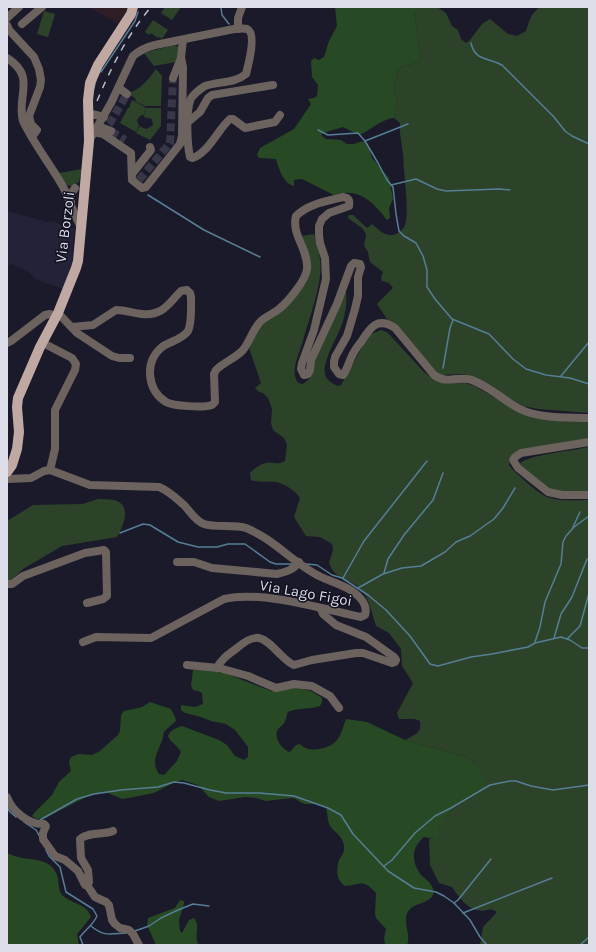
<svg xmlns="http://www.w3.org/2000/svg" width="596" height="952" font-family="Karla,sans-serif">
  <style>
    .commercial { fill: #2f1d25 }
    .built { fill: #242239 }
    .green { fill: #2c432a }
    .forest { fill: #274a24 }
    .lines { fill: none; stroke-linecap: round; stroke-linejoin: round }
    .stream { stroke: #567e95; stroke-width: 1.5 }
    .minor-tunnel { stroke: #383748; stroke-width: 8; stroke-dasharray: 8 4; stroke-linecap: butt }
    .minor { stroke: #6c625e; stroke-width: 8 }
    .major { stroke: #bfa9a2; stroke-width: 10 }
    .rail { stroke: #bbbac7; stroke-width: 1.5; stroke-dasharray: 7 7; stroke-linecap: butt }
    .labels { text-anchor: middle; stroke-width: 3; stroke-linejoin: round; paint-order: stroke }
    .street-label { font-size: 15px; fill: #dedeea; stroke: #121121 }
  </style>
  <rect width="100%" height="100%" fill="#1b1a2b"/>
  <path class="commercial" d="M89 7H128L118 24Z"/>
  <path class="built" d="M7 211 47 222 51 221 75 229 73 242 72 265 63 289 35 279 30 273 10 263 7 268Z"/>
  <g class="green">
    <path d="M165 7H181L172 20 161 13Z"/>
    <path d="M420 7H437L446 13 452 26 458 30 461 39 466 43 470 40 482 24 490 19 508 34 517 36 526 31C529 21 531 13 540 7H589V413L538 409 523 406 477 379 463 374 439 375 387 319 377 304 393 288 389 283 382 281 381 278 383 272 370 262 368 252 364 246 366 234 362 228 348 218 349 215H353L367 228 372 224C380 231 388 240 399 232 401 230 404 229 405 225 409 213 405 183 404 169 403 164 404 159 403 154 402 143 399 134 400 123L394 118 397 101 394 88 398 69C405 63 414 66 421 60L414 13Z"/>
    <path d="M44 11 55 14 48 37 37 34Z"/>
    <path d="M153 20 168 30 162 39 159 37 158 38 151 33 149 35 145 32Z"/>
    <path d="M174 45 179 47V52L176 62 154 66 144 53Z"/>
    <path d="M156 69 162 76 161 106H145L135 101 136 99 128 93C139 91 149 79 156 69Z"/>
    <path d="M132 100 145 107 144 115 140 116 137 120 139 126 136 132 120 123 128 108 130 107V105Z"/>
    <path d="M145 108H161V126L150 140 136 133 140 126 143 128 147 129 153 125 152 119 144 117Z"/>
    <path d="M82 169 79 182 72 186 66 185 59 173Z"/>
    <path d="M314 234C318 247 322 261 320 276 317 299 308 322 302 344 299 353 293 367 295 376 296 381 298 384 303 384L310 378 313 363 346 290C347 301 346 311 343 321 339 335 322 361 325 374 326 380 333 384 338 386L341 385 369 335 381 330 387 332 423 371 433 379 462 382 475 386 507 405 589 421V438L510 459 509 465 513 470C521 477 536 492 545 496 558 502 575 500 589 500V945H480L483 927 497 912 491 909C472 916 461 900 452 887L439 883 430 865 429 839H434L441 822 459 804 481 792 478 766 466 757 405 740C415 734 422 734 420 721L414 719H399L397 713 413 683 402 666 401 649 389 633 376 626C372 614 369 597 360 588 348 578 335 580 329 563L333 550 332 544 320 537 306 536 294 517 300 498C296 491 285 484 276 482 267 481 260 483 251 480L250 473C254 469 260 464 266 463 274 461 276 466 285 461L287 444 284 438 273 430 271 423 272 409 268 398 263 393 259 392 255 388 261 383 249 348 258 330 310 272 302 236Z"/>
    <path d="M589 447V493L549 491 522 469 520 463C529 455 575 450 589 447Z"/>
    <path d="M98 499C103 499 109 499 114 500 133 505 123 526 117 537L62 546 23 569 12 579 7 581V521L33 505 83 504Z"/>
  </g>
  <g class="forest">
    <path d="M335 7H420L414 13 421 60C414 66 405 63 398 69L394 88 397 101 394 118C381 119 371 130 359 135L343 127 323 133 321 135 326 139 341 140 347 144H353L364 141 367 143 372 158 389 178 393 199 389 208 390 218 387 220C373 202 359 187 334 195L302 179 294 180V186C283 183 279 169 276 159L259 158 257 155 260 148 294 129 311 104 308 99 314 98 317 96 318 85 312 77 311 61 314 58 319 60 324 57 329 41 337 26Z"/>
    <path d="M193 670H208L227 674 271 691 288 688H298L311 691 322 698V702L320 706C309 710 299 707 288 712 286 715 287 718 285 721 284 726 278 727 277 731 274 739 283 750 290 752L296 745 300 744C308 754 330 749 337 740 342 734 343 726 346 719L367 722 405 740 466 757 478 766 485 779 484 788 481 792 459 804 445 818 439 827 438 836 434 839 424 837C411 848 411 861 421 875 425 879 431 882 433 889 437 902 416 903 410 909 400 919 412 934 407 945H387L385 944 384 938 386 929 376 918 375 913 376 893C362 878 362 885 345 886 336 880 336 870 339 860 341 856 344 854 344 849 345 837 335 833 330 826 327 820 328 813 326 808L316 804H305L300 802 296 799 292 798 266 801 256 798 245 797 219 801 209 797 198 785 182 780 173 783 154 793 128 798 122 799 108 793 92 794 47 817 37 819 32 816 35 812 52 795 59 782 71 771 69 762 71 757 79 754 92 755 100 751 118 735 120 731 121 715 124 711 142 707 150 702 171 709 175 717 176 721C172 725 167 728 164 732 163 735 163 738 162 741 157 753 151 762 159 774L164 775 177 761 181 752C177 745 171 743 168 736 170 730 176 728 182 726L219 740 227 745 235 756 244 760 248 757V747L245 743 235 730 226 724 211 721 201 717 185 713 181 710V705L195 707 203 704 202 693 198 691 193 690 191 685Z"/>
    <path d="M7 853C12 855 17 857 22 858 34 860 48 859 55 871 60 878 57 889 62 895 71 904 87 903 91 917L77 934 79 945H7Z"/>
    <path d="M180 900 184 901V904L179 920 180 931 182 933 189 920 194 918C201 926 193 937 199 945H156L147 925 148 918 175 908Z"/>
  </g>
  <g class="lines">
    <g class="stream">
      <path d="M221 7 222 15 229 24"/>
      <path d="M471 43C475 61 487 57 502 65L554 117 565 131 572 136 589 144"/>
      <path d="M101 72 135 21 138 12"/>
      <path d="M94 88 96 80"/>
      <path d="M318 130 328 135 358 133 365 141 378 163 387 180 393 187 396 214 399 231 404 236 416 243 423 256 427 270V287L435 299 452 319 489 334 513 359 526 369 546 375 570 378 589 384"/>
      <path d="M365 141 408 124"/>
      <path d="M391 185 416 179 437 189 446 191 499 189 510 190"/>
      <path d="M148 195 204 230 260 257"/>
      <path d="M443 368 450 328 453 320"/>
      <path d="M561 376 589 342"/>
      <path d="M573 527 580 512"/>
      <path d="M120 533 143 524 150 525 178 542 198 547H217L228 544H245L270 562 276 564H292"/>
      <path d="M306 564 317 565 332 575 342 578 368 595 386 610 410 636 430 664 438 666 471 657 492 654 528 647 535 643 561 637 570 640 582 648H589"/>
      <path d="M384 573 388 559 404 535 433 500 443 473"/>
      <path d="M343 578 364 541 427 461"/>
      <path d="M358 588 383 574 402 568 421 566 445 552 456 542 470 536 494 519 503 508 515 488"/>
      <path d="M554 638 561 614 572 597 587 559"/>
      <path d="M567 639 580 626 589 593"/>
      <path d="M535 642 540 627 545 602 561 564 563 542 566 536 574 527 589 516"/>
      <path d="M7 807 10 812 16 817"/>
      <path d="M40 820 77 799 94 794 121 790 158 787 174 782 184 783 210 790 226 793H259L294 796 328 808 341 815 353 834 388 871 414 888 436 892 444 896 454 903 470 920 480 937 487 945"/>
      <path d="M24 822 36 830 40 837"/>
      <path d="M46 850 49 856 60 867 66 892 93 909 97 916C93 925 86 929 80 937L83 945"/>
      <path d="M384 866 392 860 415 833 435 816 451 808 490 785 510 781H516L531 786 553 790 589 785"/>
      <path d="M454 903 458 900 491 859"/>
      <path d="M463 913 552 878"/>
      <path d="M91 926C104 937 110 934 126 933"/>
      <path d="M135 931 149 926 161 918 178 910 193 904 209 906"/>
      <path d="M580 945 589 937"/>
    </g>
    <g class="minor-tunnel">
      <path d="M109 124 110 123 127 94"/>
      <path d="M111 131 125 140"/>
      <path d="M139 180 170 143 173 78"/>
    </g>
    <g class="minor">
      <path d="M7 18 19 7"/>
      <path d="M22 24 42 7"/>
      <path d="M7 25 9 30 34 57 39 69 41 80 40 87 29 116 31 124 37 130 32 137"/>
      <path d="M238 29V18L242 7"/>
      <path d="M7 58C37 77 16 96 23 121 34 144 50 164 62 185 70 199 73 214 81 227"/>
      <path d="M173 78 181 58"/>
      <path d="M119 88 127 94"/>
      <path d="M88 113 104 117"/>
      <path d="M188 122 200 112 208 98 212 95 273 85"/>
      <path d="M98 126 111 131"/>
      <path d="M94 132 103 134 131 153 132 180 142 188 146 187 180 144 182 136 183 67 181 57 183 40"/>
      <path d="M89 141 111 103 133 56C140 50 147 47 155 45L234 29C238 29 243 28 247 29 257 33 248 66 246 74 234 84 219 81 205 86 200 89 191 96 190 101 186 113 187 144 190 157L192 158C207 155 219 128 230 119H233L245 128 275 122 280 115"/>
      <path d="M132 174 151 150 150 147"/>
      <path d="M71 202V194L75 188"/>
      <path d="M58 313 77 333 112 356 119 358H130"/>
      <path d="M72 327 93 325 116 310C125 310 133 313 142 314 163 316 168 304 181 291L187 290 190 293 191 297C191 306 192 323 188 331 182 340 170 341 162 347 144 362 147 390 166 402 173 406 204 408 212 405L215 402 214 374 216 370C224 362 236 358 243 350 250 341 253 329 261 321 266 316 273 314 279 309 288 302 306 280 307 269 309 250 291 235 296 216 308 204 327 201 343 197 349 198 350 200 349 206L329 213 322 219 319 226V235L320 243 325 258 326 279 314 330 302 363 301 369 304 375 308 374 310 370 311 360 337 304 351 266 354 263 360 264 361 267 358 277V296L355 309 347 336 335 357 334 362V367L339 374 343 375C347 370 348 364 351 358 353 353 357 347 361 342 370 328 377 316 395 328L434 375C447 385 460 375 472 380 490 387 503 400 520 409 540 419 567 417 589 418"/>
      <path d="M7 343 11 341 45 315 50 314 56 316"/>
      <path d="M43 343 72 358 76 364 75 370 55 410V449L50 470"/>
      <path d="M589 442 521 453 515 457 513 460 518 468 548 492 562 495H589"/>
      <path d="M7 479 31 478 44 471 50 470 90 485 159 487C169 491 176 498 184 505 190 511 195 521 204 524 215 528 235 524 246 528 274 539 294 564 321 577 334 583 351 587 361 599 365 604 367 609 365 615L361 617C323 609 261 590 224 599L151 638 96 637 83 642"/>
      <path d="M177 562H194L212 568 277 574C286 572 293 570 299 562"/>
      <path d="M7 584H12L23 576 85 553 104 550 106 552 107 596 103 599 87 603"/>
      <path d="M187 665 219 668 248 676 276 688 294 684 312 686 330 696 339 708"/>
      <path d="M217 668C221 659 229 654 237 648 258 630 264 638 281 655 285 659 289 663 294 665L312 660 356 653H363L392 663 395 662 396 660 394 657 366 637 336 625 323 614 321 609"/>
      <path d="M7 797C12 811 29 825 44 824L46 826 43 833V839L45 842 55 856 65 860 78 871 85 885H87L89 882 88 870 81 858 80 839C88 832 103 835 113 831"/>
      <path d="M87 885 95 897 106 902 109 905 112 920 115 924 120 928 129 930 133 934 139 945"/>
    </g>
    <path class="major" d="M7 472 12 465 17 449 19 432 17 407 18 398 40 347 58 313 76 268 78 261 89 141 88 100 90 83 98 65 131 14 133 7"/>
    <path class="rail" d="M97 101C111 68 127 35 151 7"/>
  </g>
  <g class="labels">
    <g class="street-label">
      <text transform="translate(65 227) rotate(-83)" y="5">Via Borzoli</text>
      <text transform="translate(306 593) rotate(10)" y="5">Via Lago Figoi</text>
    </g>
  </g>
  <rect width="596" height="952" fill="none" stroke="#dedeea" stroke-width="16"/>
</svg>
